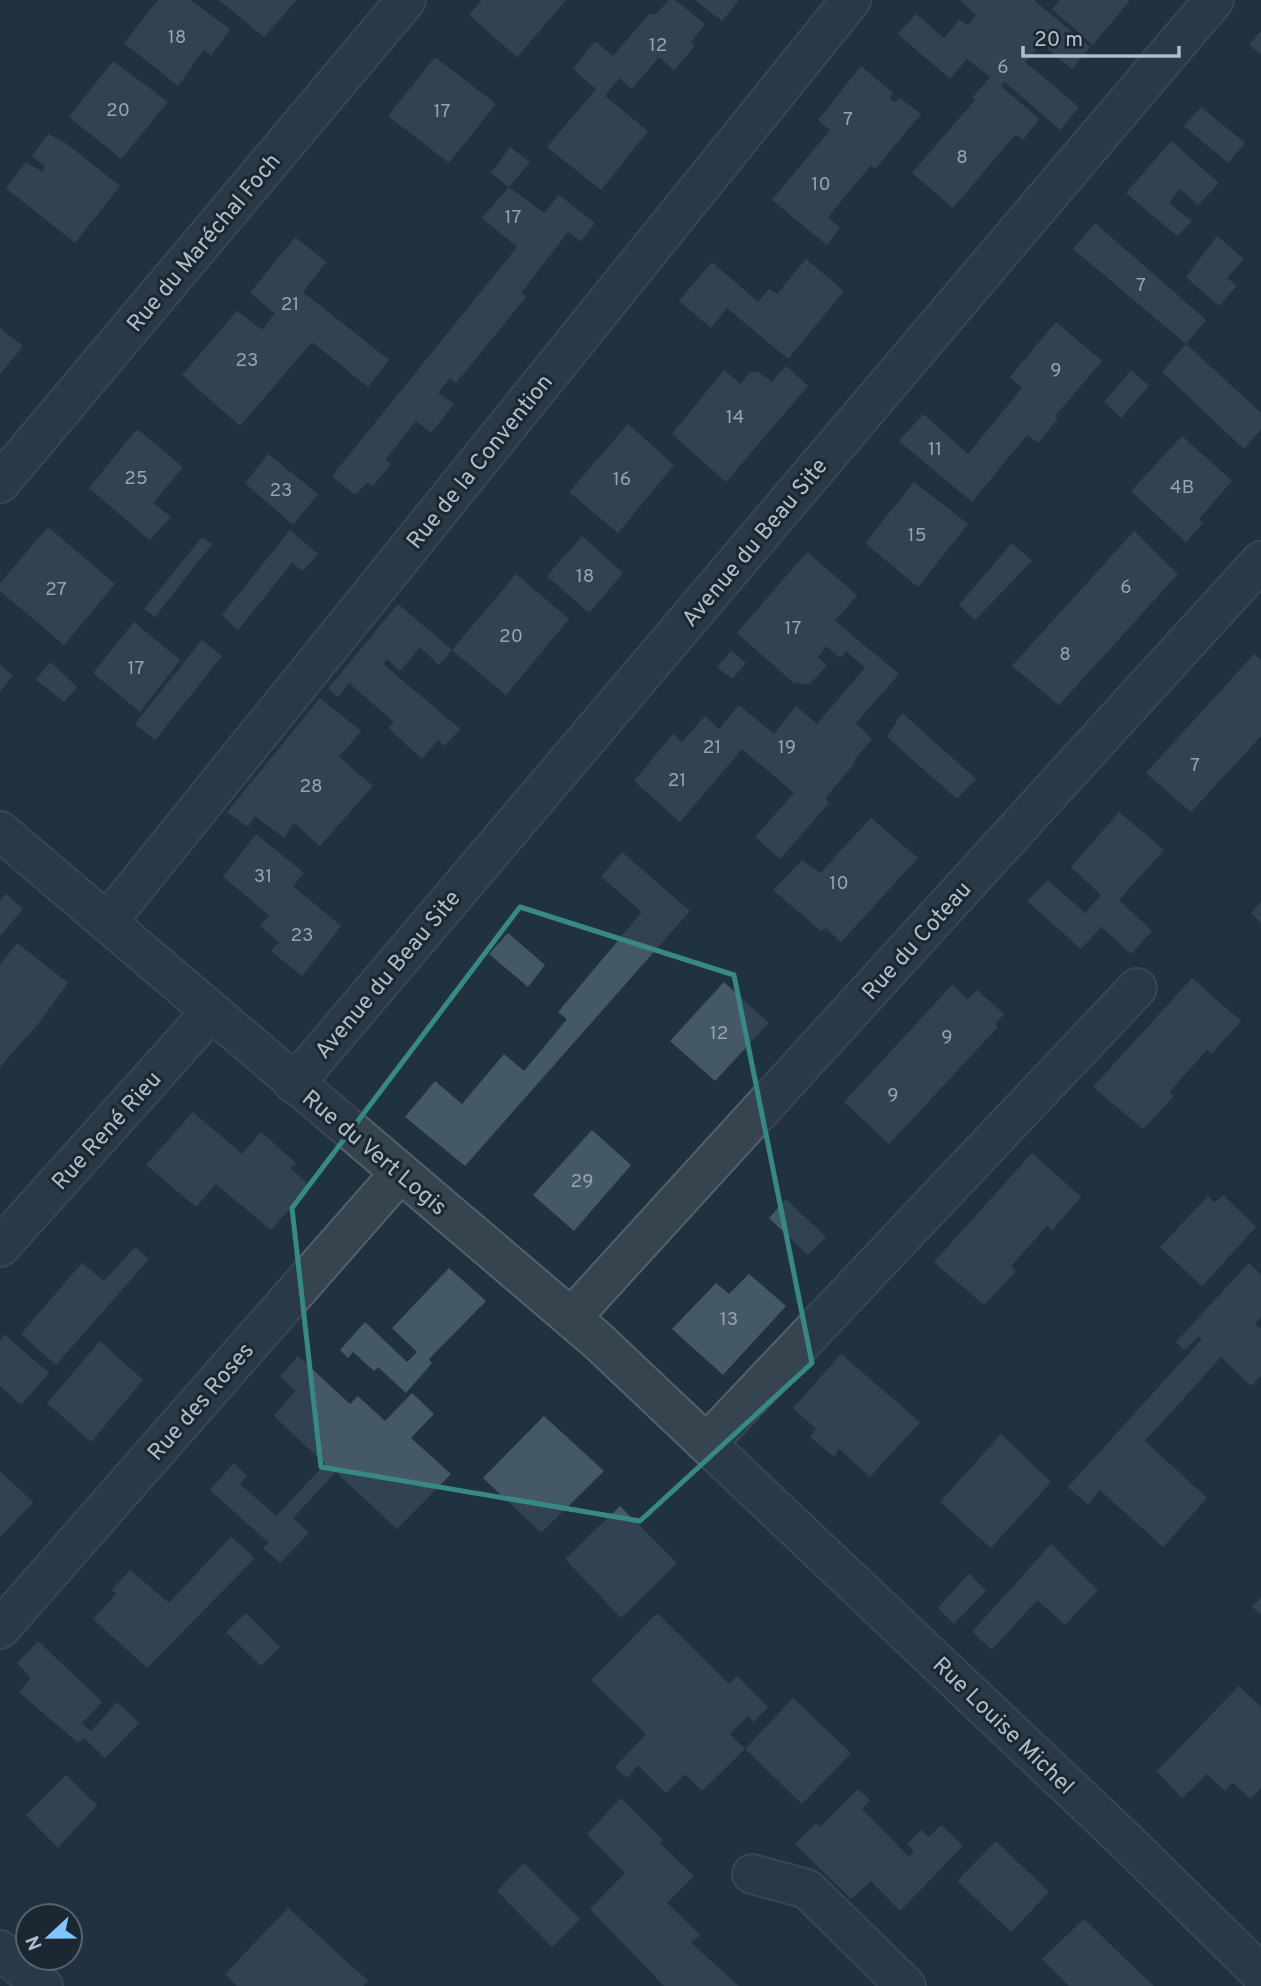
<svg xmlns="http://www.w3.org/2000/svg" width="1261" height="1986" font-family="Overpass,sans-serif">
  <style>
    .building { fill: #455865 }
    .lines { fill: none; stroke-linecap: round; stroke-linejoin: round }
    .minor-casing { stroke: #53616c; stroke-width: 42 }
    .minor { stroke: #35444f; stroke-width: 38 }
    .marked { fill: none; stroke: #388885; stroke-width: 5; stroke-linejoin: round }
    .labels { text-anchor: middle; stroke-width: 6; stroke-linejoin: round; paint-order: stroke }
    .number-label { font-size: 19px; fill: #96a4b1 }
    .street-label { font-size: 23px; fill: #b1beca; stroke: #1b2833 }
  </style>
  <rect width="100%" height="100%" fill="#21323f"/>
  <g class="building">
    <path d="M158 0H190L230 29 211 56 204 49 178 86 124 43Z"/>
    <path d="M219 0H297L264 37Z"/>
    <path d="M482 0H566L517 57 469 15Z"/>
    <path d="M669 0H675L705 24 691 42 695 46 674 70 659 57 632 89 619 78 605 96 648 131 601 190 547 147 596 89 573 69 595 41 613 56 650 13 655 15Z"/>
    <path d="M695 0H739L722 21Z"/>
    <path d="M960 0H1034L1090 47 1072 69 1041 44 1025 62 1079 107 1060 130 1005 82 1001 86 1039 119 1023 140 1016 134 953 208 912 173 975 100 973 97 990 77 967 59 950 79 898 34 916 14 944 38 959 20 968 25 976 15Z"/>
    <path d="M1060 0H1130L1093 45 1052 9Z"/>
    <path d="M1261 31V54L1249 45Z"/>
    <path d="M435 57 496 104 449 163 388 116Z"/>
    <path d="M113 61 168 102 121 159 69 117Z"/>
    <path d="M861 66 893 93 889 99 895 102 900 98 921 114 875 169 871 165 828 217 840 228 827 245 772 200 830 130 818 120Z"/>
    <path d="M1201 107 1245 143 1228 163 1184 126Z"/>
    <path d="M48 134 63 141 120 186 75 243 6 188 26 162 43 172 45 166 32 156Z"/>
    <path d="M1171 141 1219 183 1198 205 1180 189 1169 203 1192 221 1177 236 1126 193Z"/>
    <path d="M510 147 530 162 509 187 491 173Z"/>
    <path d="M509 187 544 213 559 195 595 223 581 241 568 232 521 293 526 297 456 383 450 378 438 393 454 404 431 433 416 421 385 460 391 464 373 486 367 483 355 495 332 476 517 247 482 218Z"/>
    <path d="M1095 223 1206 320 1186 344 1073 249Z"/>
    <path d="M1217 236 1244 259 1227 278 1237 286 1219 306 1186 277Z"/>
    <path d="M295 237 326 262 303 292 389 360 368 387 312 342 240 426 182 375 237 311 262 330 275 313 250 293Z"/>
    <path d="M806 259 844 291 788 359 727 308 711 328 679 301 712 262 758 302 769 289 777 294Z"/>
    <path d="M1056 322 1102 361 1055 416 1058 418 1039 443 1027 435 972 502 899 441 923 414 968 454 1022 388 1010 377Z"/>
    <path d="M0 328 23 346 0 374Z"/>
    <path d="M1186 344 1261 413V429L1244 449 1162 372Z"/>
    <path d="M786 366 808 386 726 482 672 434 724 370 741 384 750 372H758L772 382Z"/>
    <path d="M1131 370 1149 386 1121 418 1104 402Z"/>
    <path d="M628 424 674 465 618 533 569 492Z"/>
    <path d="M137 429 183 467 153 503 171 517 150 540 89 488Z"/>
    <path d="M1182 436 1232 481 1199 519 1203 523 1186 542 1131 491Z"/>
    <path d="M268 454 318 494 293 525 245 483Z"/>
    <path d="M914 482 968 524 918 587 865 543Z"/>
    <path d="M48 527 115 584 64 645 0 591V583Z"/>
    <path d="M290 530 318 554 303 571 292 563 238 630 222 615Z"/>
    <path d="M1134 531 1178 574 1059 705 1012 666Z"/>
    <path d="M582 536 623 573 589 613 547 576Z"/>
    <path d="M202 537 212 544 155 617 144 609Z"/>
    <path d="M1012 543 1032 561 975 620 959 605Z"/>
    <path d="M807 552 857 595 835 621 899 674 856 723 872 739 854 760 855 763 825 798 829 803 780 859 755 837 794 793 742 749 680 822 634 781 673 734 682 742 705 716 719 729 739 705 774 734 796 706 817 724 865 668 846 651 840 658 826 646 818 657 827 665 810 684 794 683 737 633Z"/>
    <path d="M516 574 569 619 506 695 452 650Z"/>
    <path d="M398 604 452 650 439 665 420 647 400 671 387 659 383 664 460 729 445 746 438 740 422 759 388 728 394 722 349 683 338 697 328 689Z"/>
    <path d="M134 622 180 660 140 712 93 673Z"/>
    <path d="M202 640 222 656 155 740 135 724Z"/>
    <path d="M731 651 746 663 732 679 717 667Z"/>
    <path d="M1254 654 1261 660V736L1191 812 1146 773Z"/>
    <path d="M50 662 77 687 64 702 36 680Z"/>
    <path d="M0 665 13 676 0 692Z"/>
    <path d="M320 698 361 731 339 757 373 786 320 846 294 823 284 838 255 816 248 827 227 812Z"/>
    <path d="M902 713 976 779 957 799 887 737Z"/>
    <path d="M1119 812 1164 850 1119 900 1152 931 1131 954 1101 927 1081 949 1027 901 1048 880 1085 913 1101 895 1071 867Z"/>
    <path d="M871 818 918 858 841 942 826 928 821 931 773 890 802 860 820 873Z"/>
    <path d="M256 834 304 873 293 886 341 926 302 976 271 951 279 942 260 926 269 915 223 877Z"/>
    <path d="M622 852 690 911 465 1166 405 1117 435 1081 462 1104 504 1054 524 1071 567 1019 558 1012 642 912 601 877Z"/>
    <path d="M6 894 23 909 0 936V900Z"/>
    <path d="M1261 902V923L1251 913Z"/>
    <path d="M508 933 545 965 528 987 489 954Z"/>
    <path d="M17 943 68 983 38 1024 0 1067V965Z"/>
    <path d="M1192 978 1241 1021 1212 1053 1207 1050 1169 1092 1174 1096 1143 1129 1093 1087Z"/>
    <path d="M724 982 769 1023 715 1081 670 1041Z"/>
    <path d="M952 985 968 999 977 990 1004 1014 995 1024 998 1027 889 1144 844 1102Z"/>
    <path d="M193 1112 242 1154 261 1132 296 1163 290 1168 310 1186 271 1230 216 1184 196 1207 146 1165Z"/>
    <path d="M592 1130 631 1165 574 1231 533 1195Z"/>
    <path d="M1032 1153 1081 1197 1052 1230 1047 1226 1011 1266 1016 1271 984 1305 934 1262Z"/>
    <path d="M1223 1195 1256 1227 1202 1286 1160 1247 1208 1196 1215 1203Z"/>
    <path d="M786 1199 826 1237 808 1255 769 1218Z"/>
    <path d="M135 1247 149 1259 56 1365 21 1334 82 1263 104 1281Z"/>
    <path d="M1249 1263 1261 1275V1317L1255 1324 1261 1329V1376L1251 1386 1221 1357 1145 1441 1207 1498 1163 1547 1100 1490 1088 1505 1068 1487 1202 1339 1199 1336 1184 1350 1176 1342Z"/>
    <path d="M449 1268 486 1301 429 1359 432 1363 406 1393 378 1367 374 1371 353 1352 348 1358 340 1350 365 1322 407 1362 417 1352 392 1328Z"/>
    <path d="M749 1274 786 1306 723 1375 672 1329 716 1283 729 1294Z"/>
    <path d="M5 1335 49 1373 21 1405 0 1386V1341Z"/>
    <path d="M100 1341 143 1380 91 1442 47 1403Z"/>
    <path d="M841 1354 920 1422 870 1477 839 1449 834 1457 810 1437 816 1429 793 1408Z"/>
    <path d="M298 1356 350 1404 358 1396 385 1421 412 1393 434 1414 411 1438 451 1474 397 1529 336 1472 293 1518 309 1533 280 1563 263 1548 269 1543 210 1490 234 1463 247 1476 240 1484 276 1516 325 1464 274 1416 295 1391 280 1376Z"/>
    <path d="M544 1416 604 1471 541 1533 483 1478Z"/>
    <path d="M1001 1434 1051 1482 991 1548 940 1502Z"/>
    <path d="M0 1471 33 1502 0 1538Z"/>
    <path d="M620 1506 677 1563 621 1618 565 1559Z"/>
    <path d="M231 1537 255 1558 147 1668 93 1619 116 1594 112 1590 130 1570 169 1603Z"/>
    <path d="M1051 1544 1098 1590 1065 1625 1037 1600 992 1650 972 1632Z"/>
    <path d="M969 1573 986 1591 954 1624 938 1608Z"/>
    <path d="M1261 1597V1614L1252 1607Z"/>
    <path d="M246 1613 280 1647 261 1666 226 1632Z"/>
    <path d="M657 1613 729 1684 737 1676 768 1707 754 1722 748 1716 730 1734 745 1749 702 1791 685 1774 666 1793 638 1765 627 1778 615 1767 646 1734 591 1680Z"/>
    <path d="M38 1641 102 1702 82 1723 91 1731 117 1702 139 1723 105 1758 84 1738 78 1743 19 1692 31 1678 17 1663Z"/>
    <path d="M1239 1686 1261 1707V1788L1251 1799 1232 1782 1225 1791 1207 1774 1182 1798 1157 1771Z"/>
    <path d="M793 1698 851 1753 802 1804 745 1749Z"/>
    <path d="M66 1775 97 1805 58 1848 26 1815Z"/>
    <path d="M858 1789 870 1800 862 1809 909 1857 914 1851 907 1844 921 1830 929 1837 941 1825 963 1846 900 1911 871 1881 851 1899 795 1844 815 1824 820 1827Z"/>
    <path d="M621 1798 662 1839 660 1843 694 1876 667 1903 700 1935 691 1943 739 1986H664L590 1909 625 1873 587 1834Z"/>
    <path d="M996 1841 1049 1892 1011 1932 957 1881Z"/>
    <path d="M524 1863 580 1919 552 1947 497 1891Z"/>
    <path d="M288 1908 368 1981 363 1986H237L225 1974Z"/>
    <path d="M1084 1919 1145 1978 1154 1986H1069L1042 1959Z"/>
  </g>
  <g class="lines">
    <defs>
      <g id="minor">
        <path d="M0 483 406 0"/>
        <path d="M0 831 597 1340 1126 1841 1261 1974"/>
        <path d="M107 922 851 0"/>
        <path d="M294 1084 1214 0"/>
        <path d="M0 1247 211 1012"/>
        <path d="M571 1318 1261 561"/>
        <path d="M707 1443 1137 988"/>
        <path d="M0 1629 400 1173"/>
        <path d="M752 1874 807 1889 906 1986"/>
        <path d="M0 1950 43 1986"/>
      </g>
    </defs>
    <use href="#minor" class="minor-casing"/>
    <use href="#minor" class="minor"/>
  </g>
  <path d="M0 0H1261V1986H0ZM520 907 734 975 812 1363 640 1521 321 1467 292 1208Z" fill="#21323f" fill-opacity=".55" fill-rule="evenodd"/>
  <path class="marked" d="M520 907 734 975 812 1363 640 1521 321 1467 292 1208Z"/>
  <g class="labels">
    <g class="number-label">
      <text x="177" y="43">18</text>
      <text x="658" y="51">12</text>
      <text x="1003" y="73">6</text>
      <text x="118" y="116">20</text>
      <text x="442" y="117">17</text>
      <text x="848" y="125">7</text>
      <text x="962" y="163">8</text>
      <text x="821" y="190">10</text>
      <text x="513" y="223">17</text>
      <text x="1141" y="291">7</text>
      <text x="290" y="310">21</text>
      <text x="247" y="366">23</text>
      <text x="1056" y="376">9</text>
      <text x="735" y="423">14</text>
      <text x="935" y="455">11</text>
      <text x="136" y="484">25</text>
      <text x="622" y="485">16</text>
      <text x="1182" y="493">4B</text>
      <text x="281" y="496">23</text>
      <text x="917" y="541">15</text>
      <text x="585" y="582">18</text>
      <text x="1126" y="593">6</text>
      <text x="56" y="595">27</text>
      <text x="793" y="634">17</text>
      <text x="511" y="642">20</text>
      <text x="1065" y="660">8</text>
      <text x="136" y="674">17</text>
      <text x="712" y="753">21</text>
      <text x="787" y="753">19</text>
      <text x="1195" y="771">7</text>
      <text x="677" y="786">21</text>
      <text x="311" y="792">28</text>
      <text x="263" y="882">31</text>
      <text x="839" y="889">10</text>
      <text x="302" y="941">23</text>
      <text x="719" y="1039">12</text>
      <text x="947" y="1043">9</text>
      <text x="893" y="1101">9</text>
      <text x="582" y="1187">29</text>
      <text x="729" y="1325">13</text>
    </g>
    <g class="street-label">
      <text transform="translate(203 242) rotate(-50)" y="8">Rue du Maréchal Foch</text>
      <text transform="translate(479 461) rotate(-51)" y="8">Rue de la Convention</text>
      <text transform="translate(754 542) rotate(-50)" y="8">Avenue du Beau Site</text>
      <text transform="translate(916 940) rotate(-48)" y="8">Rue du Coteau</text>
      <text transform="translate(387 974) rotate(-50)" y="8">Avenue du Beau Site</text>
      <text transform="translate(106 1130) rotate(-48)" y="8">Rue René Rieu</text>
      <text transform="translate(375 1152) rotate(40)" y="8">Rue du Vert Logis</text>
      <text transform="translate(200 1401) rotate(-49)" y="8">Rue des Roses</text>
      <text transform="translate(1004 1725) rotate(44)" y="8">Rue Louise Michel</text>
    </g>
  </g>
  <g transform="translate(49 1937) rotate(248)"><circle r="33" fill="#1b2833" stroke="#57646f" stroke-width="2"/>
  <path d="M0-5L12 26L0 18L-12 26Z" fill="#81c4ff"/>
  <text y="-10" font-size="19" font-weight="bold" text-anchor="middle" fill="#b1beca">N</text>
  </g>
  <path d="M1023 46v10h156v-10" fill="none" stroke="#b1beca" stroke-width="3.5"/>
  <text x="1034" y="46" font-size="21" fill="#b1beca" stroke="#1b2833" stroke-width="5" paint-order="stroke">20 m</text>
</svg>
